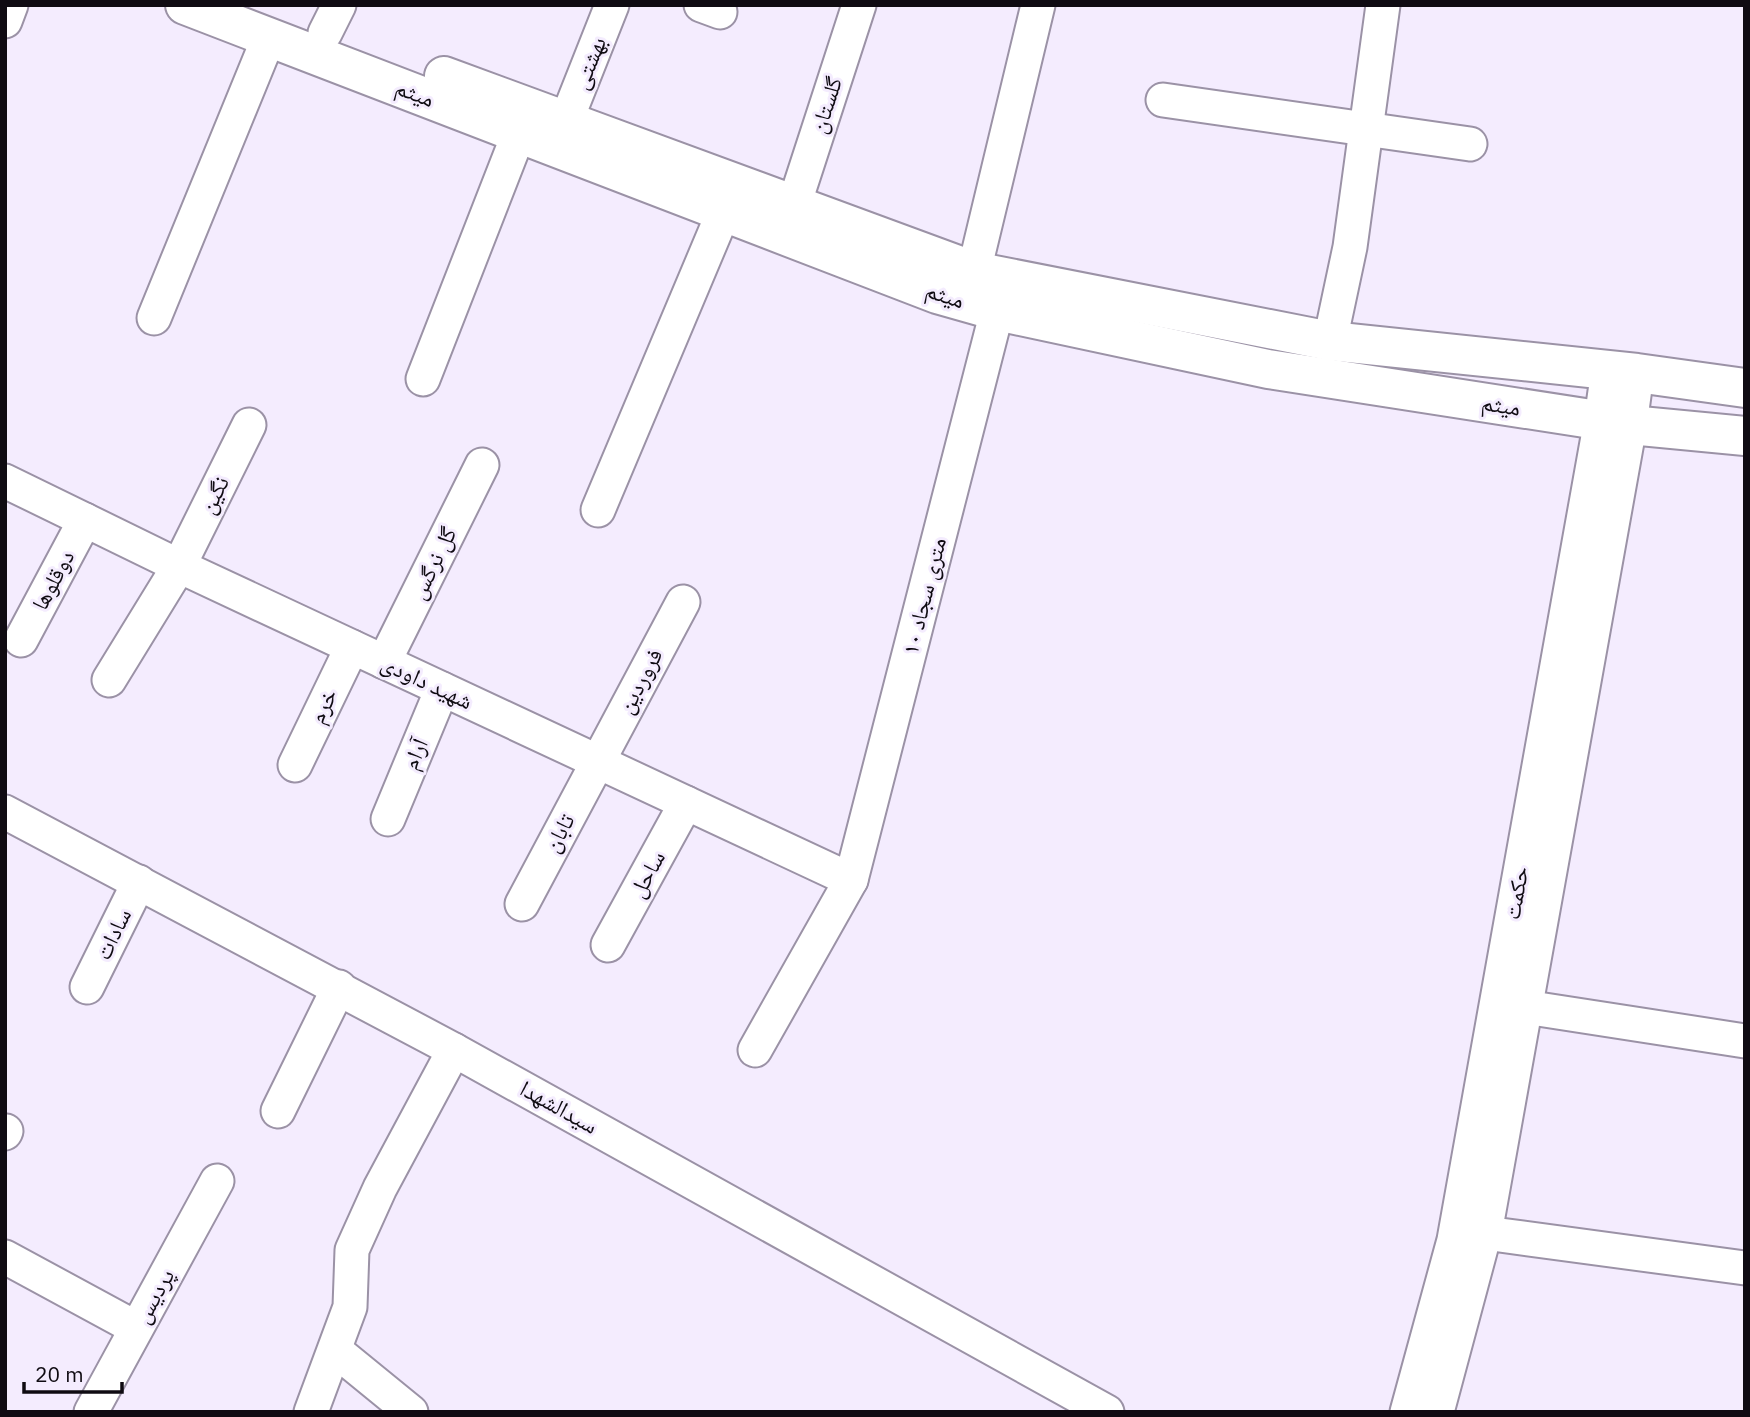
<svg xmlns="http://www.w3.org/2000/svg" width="1750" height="1417" font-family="'IBM Plex Sans','Noto Naskh Arabic',sans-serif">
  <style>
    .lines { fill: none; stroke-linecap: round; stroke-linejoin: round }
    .street-casing { stroke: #9b92a6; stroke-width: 37 }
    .secondary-casing { stroke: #9b92a6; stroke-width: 42 }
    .street { stroke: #fff; stroke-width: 33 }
    .secondary { stroke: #fff; stroke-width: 38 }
    .labels { text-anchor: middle; stroke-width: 6; stroke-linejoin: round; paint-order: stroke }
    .street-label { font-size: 23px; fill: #0f0b12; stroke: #f4ecfe }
  </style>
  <rect width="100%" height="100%" fill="#f4ecfe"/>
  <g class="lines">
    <defs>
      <g id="street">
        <path d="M701 5 720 12"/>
        <path d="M5 21 11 5"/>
        <path d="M325 33 339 5"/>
        <path d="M1163 100 1470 144"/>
        <path d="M566 121 612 5"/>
        <path d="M794 205 859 5"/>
        <path d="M974 271 1038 5"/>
        <path d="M154 318 269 37"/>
        <path d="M1330 341 1350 247 1383 5"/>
        <path d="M423 379 519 133"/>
        <path d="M5 481 179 566 851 880"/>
        <path d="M598 510 724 211"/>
        <path d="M21 640 85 520"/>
        <path d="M384 662 482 465"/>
        <path d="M109 680 179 566 249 425"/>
        <path d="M295 765 352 647"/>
        <path d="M5 812 454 1050 1107 1412"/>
        <path d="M388 819 442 689"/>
        <path d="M522 904 683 602"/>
        <path d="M608 945 686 803"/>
        <path d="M87 987 139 882"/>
        <path d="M1525 1007 1745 1041"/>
        <path d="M755 1050 851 880 997 311"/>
        <path d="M278 1111 339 987"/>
        <path d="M5 1133 6 1131"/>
        <path d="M1485 1233 1745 1268"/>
        <path d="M5 1257 136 1328"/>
        <path d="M335 1350 411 1412"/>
        <path d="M91 1412 217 1181"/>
        <path d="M311 1412 350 1307 352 1250 380 1188 454 1050"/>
        <path d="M1407 1412 1454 1240 1601 420 1608 370"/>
        <path d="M1437 1412 1485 1233 1630 425 1637 373"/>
      </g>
      <g id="secondary">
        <path d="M185 5 937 294 997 311 1268 369 1630 425 1745 436"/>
        <path d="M444 76 974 271 1330 341 1637 373 1745 388"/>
      </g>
    </defs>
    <use href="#street" class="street-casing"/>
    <use href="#secondary" class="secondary-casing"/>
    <use href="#street" class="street"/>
    <use href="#secondary" class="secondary"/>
  </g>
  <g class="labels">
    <g class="street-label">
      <text transform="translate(589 63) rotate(-68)" y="8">بهشتی</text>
      <text transform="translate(415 93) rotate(21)" y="8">میثم</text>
      <text transform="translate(826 105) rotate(-72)" y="8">گلستان</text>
      <text transform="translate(945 295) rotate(18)" y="8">میثم</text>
      <text transform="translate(1501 405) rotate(9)" y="8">میثم</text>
      <text transform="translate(214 495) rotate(-64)" y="8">نگین</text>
      <text transform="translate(433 563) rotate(-64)" y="8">گل نرگس</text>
      <text transform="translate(53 580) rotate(-62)" y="8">دوقلوها</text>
      <text transform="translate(924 596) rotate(-76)" y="8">۱۰ متری سجاد</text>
      <text transform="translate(640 681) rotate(-62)" y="8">فروردین</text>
      <text transform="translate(427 682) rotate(25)" y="8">شهید داودی</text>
      <text transform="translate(323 706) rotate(-64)" y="8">خرم</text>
      <text transform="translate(415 754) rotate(-67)" y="8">آرام</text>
      <text transform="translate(559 833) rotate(-62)" y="8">تابان</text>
      <text transform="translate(647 874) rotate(-61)" y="8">ساحل</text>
      <text transform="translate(1516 893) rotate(-80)" y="8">حکمت</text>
      <text transform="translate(113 934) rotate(-64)" y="8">سادات</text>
      <text transform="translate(559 1107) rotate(29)" y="8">سیدالشهدا</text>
      <text transform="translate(154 1296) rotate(-61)" y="8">پردیس</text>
    </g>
  </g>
  <rect width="1750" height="1417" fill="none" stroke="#0f0b12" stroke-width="14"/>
  <path d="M24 1382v10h98v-10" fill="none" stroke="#0f0b12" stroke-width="3.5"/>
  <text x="35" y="1382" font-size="21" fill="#0f0b12" stroke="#f4ecfe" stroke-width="5" paint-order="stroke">20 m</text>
</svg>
